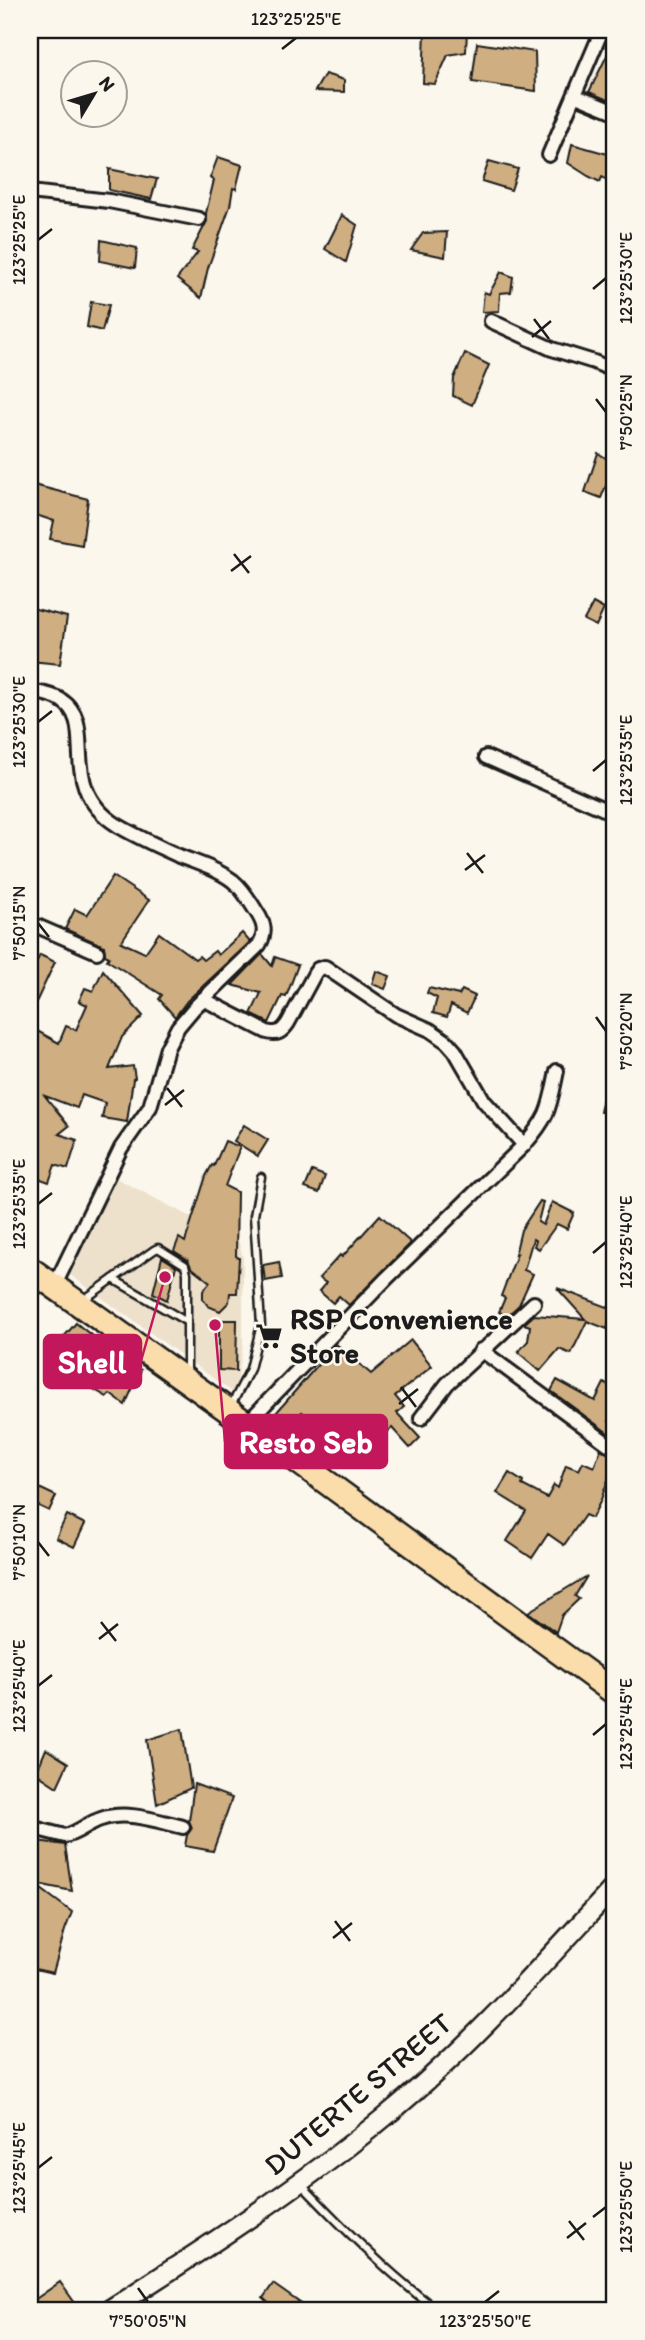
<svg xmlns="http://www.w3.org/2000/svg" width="645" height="2340" font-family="Itim,sans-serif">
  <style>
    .built { fill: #eee1cc }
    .building { fill: #cfae82; stroke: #1c1c1c; stroke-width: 2 }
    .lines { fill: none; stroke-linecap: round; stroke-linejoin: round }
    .lane-casing { stroke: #1c1c1c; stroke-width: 11 }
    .street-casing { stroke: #1c1c1c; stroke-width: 18 }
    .secondary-casing { stroke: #1c1c1c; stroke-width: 23 }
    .highway-casing { stroke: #1c1c1c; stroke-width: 28 }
    .lane { stroke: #fbf7ec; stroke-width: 6 }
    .street { stroke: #fbf7ec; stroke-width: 12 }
    .secondary { stroke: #fbf7ec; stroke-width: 18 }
    .highway { stroke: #faddab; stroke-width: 23 }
    .ticks { fill: none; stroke: #1c1c1c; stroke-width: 2.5 }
    .labels { text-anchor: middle; stroke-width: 5; stroke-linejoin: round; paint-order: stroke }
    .poi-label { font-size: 30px; font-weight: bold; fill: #1c1c1c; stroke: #fbf7ec; text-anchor: start }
    .street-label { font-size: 30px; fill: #1c1c1c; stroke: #fbf7ec }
    .leader { fill: none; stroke: #c2185b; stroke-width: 2.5 }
    .callout-dot { fill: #c2185b; stroke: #fbf7ec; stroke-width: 2.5 }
    .callout { fill: #c2185b; stroke: #c2185b; stroke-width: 2.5 }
    .callout-label { font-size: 32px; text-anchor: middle; font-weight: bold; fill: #fff }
    .neatline { fill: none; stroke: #1c1c1c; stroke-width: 2.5 }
    .ticks-label { font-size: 18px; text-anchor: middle; fill: #1c1c1c }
  </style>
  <rect width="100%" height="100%" fill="#fbf7ec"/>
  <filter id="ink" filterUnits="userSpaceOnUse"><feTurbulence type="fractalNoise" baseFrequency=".0143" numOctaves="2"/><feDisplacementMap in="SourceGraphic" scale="14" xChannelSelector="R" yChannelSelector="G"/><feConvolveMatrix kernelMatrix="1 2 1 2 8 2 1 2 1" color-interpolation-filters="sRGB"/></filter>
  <g filter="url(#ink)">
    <path class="built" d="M114 1177 239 1242 243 1258V1346L235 1394 66 1272Z"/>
    <g class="building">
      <path d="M425 30H467L466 52 448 55 435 84 423 83Z"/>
      <path d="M615 39V103L589 92Z"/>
      <path d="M477 43 535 52 536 91 472 82Z"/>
      <path d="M325 74 344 80V92L315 91Z"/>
      <path d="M572 144 615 156V185L602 177 600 182 588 176 568 163Z"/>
      <path d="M218 157 242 165 236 189 233 188 230 206 208 268 201 298 177 279 198 252 192 250 207 221 206 213 214 180 210 178Z"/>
      <path d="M489 161 518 169 511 190 482 181Z"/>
      <path d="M109 169 157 179 151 199 109 190Z"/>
      <path d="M342 215 357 225 346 262 325 249Z"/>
      <path d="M447 232 445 257 411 250 423 233Z"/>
      <path d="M101 240 137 248 135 268 100 261Z"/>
      <path d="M501 272 513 277 511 292 500 293 499 311 482 312 484 292 489 294Z"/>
      <path d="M91 302 109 305 102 331 87 327Z"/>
      <path d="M465 353 489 365 472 405 453 396 454 378Z"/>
      <path d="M598 453 615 464 601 498 585 492Z"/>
      <path d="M30 484 88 499 82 545 50 539 54 521 30 513Z"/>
      <path d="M593 603 604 609 596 626 584 620Z"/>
      <path d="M32 608 67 617 60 664 30 661V625Z"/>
      <path d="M113 876 149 900 121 942 145 953 159 933 195 959 199 956 203 960 215 951 218 955 242 933 250 942 187 1001 175 1017 159 999 162 995 107 960 109 957 105 955 104 946 65 929 75 909 87 915Z"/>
      <path d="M262 954 272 966 275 957 298 965 286 997 282 996 269 1023 251 1014 261 993 232 985Z"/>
      <path d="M40 955 55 962 30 1015V960L36 963Z"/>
      <path d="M103 970 143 1016 122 1037 109 1069 133 1066 135 1078 133 1079 127 1122 102 1118 105 1103 82 1095 77 1108 45 1096 69 1126 59 1134 77 1140 68 1169 55 1165 49 1182 30 1175V1027L59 1043 66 1026 76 1030 87 1005 79 1001 85 988 93 991Z"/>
      <path d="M376 971 390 976 385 989 372 984Z"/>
      <path d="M429 988 459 995 462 990 475 996 467 1013 451 1005 447 1017 433 1013 437 998 427 993Z"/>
      <path d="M604 1094 615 1096V1114L600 1112Z"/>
      <path d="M244 1125 268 1140 258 1156 234 1141Z"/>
      <path d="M225 1141 240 1147 225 1186 237 1192 236 1256 239 1258 237 1293H230L229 1302 220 1311 208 1306 203 1299V1291L210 1282 191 1267 188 1260 174 1251 179 1238 185 1242 206 1176 212 1165 214 1166Z"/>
      <path d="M312 1171 325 1176 319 1193 305 1188Z"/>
      <path d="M540 1201 543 1202 538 1222 543 1225 552 1202 574 1213 567 1229 557 1224 539 1249 534 1246 536 1241 533 1239 524 1270 533 1274 519 1305 507 1316 499 1312 505 1298 501 1296 517 1254 515 1255 521 1230Z"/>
      <path d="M380 1215 411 1243 349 1305 339 1296 333 1303 319 1291 326 1283 319 1278 340 1255 342 1257Z"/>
      <path d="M162 1257 176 1266 167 1300 153 1293Z"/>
      <path d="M279 1262 282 1278 265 1281 263 1265Z"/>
      <path d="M557 1288 613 1309 607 1329 587 1321 571 1354 559 1349 540 1371 518 1352 528 1341 530 1326 524 1324 534 1315 585 1319Z"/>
      <path d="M219 1320H237L236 1371 219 1370Z"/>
      <path d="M76 1323 102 1344 92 1357 124 1375 129 1364 141 1370 125 1405 110 1394 107 1397 76 1379 74 1383 46 1366 61 1340Z"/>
      <path d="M411 1340 432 1366 395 1396 404 1407 397 1413 420 1438 410 1448 392 1428 384 1435 380 1431 372 1437 356 1420 337 1442 302 1412 290 1426 276 1413 336 1344 371 1374Z"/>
      <path d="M557 1380 595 1401 604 1383 615 1389V1409L609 1421 615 1425V1438L551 1391Z"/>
      <path d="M601 1449 615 1458V1461L600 1502 592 1518 585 1515 564 1545 548 1534 532 1558 507 1541 526 1511 497 1493 509 1473 523 1482 522 1485 547 1498 554 1485 558 1488 566 1465 579 1470 583 1462 594 1467Z"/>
      <path d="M37 1487 56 1496 49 1511 30 1502Z"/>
      <path d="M67 1515 85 1524 74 1547 56 1538Z"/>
      <path d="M587 1576 575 1596 579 1599 562 1615 556 1632 528 1612Z"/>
      <path d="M182 1729 191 1788 157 1804 147 1740Z"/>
      <path d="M46 1749 68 1763 57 1787 36 1773Z"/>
      <path d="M194 1784 232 1798 213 1851 185 1846 187 1835 192 1828 189 1821Z"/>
      <path d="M30 1840 65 1845 72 1891 33 1883 72 1912 65 1930 53 1973 30 1968Z"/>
      <path d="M60 2282 80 2310H30V2303Z"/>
      <path d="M273 2284 310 2310H276L263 2298Z"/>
    </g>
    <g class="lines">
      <defs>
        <g id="lane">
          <path d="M113 1279 187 1322"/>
          <path d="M82 1301 154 1250 158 1248 185 1265 187 1273V1375"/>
          <path d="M231 1406 250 1369 261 1325 254 1216 261 1177"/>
          <path d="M301 2184C344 2229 387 2272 437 2310"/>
        </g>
        <g id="street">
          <path d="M576 96 615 112"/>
          <path d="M549 155 602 30"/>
          <path d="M30 192 109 201 199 219"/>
          <path d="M491 321 552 349 594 362 615 371"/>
          <path d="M30 691C40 693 52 694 61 700 100 724 54 785 117 825 137 837 158 846 179 856 197 863 217 869 233 881 243 889 249 900 256 911 264 923 267 932 259 945L194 1008 178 1027 167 1048 150 1107 121 1148 54 1287"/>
          <path d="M486 757 615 814"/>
          <path d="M30 923 97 952"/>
          <path d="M203 999 267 1032C277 1035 282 1032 288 1023L315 973 318 969 325 967 396 1015 430 1030 447 1042 455 1051 484 1101 524 1145"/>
          <path d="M481 1350 615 1449"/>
          <path d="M421 1418 447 1384 534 1303"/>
          <path d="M246 1424 387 1278 524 1145C550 1115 549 1109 557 1071"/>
          <path d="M30 1827 65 1836C78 1833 88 1823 101 1819 127 1810 157 1821 183 1827"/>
        </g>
        <path id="secondary" d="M109 2310C204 2249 299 2188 387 2115 470 2047 542 1965 615 1886"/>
        <path id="highway" d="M30 1269 229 1411 615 1693"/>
      </defs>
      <use href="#lane" class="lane-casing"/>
      <use href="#street" class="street-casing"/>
      <use href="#secondary" class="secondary-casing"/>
      <use href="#highway" class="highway-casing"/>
      <use href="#lane" class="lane"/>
      <use href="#street" class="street"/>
      <use href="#secondary" class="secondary"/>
      <use href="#highway" class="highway"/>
    </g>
  </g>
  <path class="ticks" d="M282 49 296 38M38 240 52 229M593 289 606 278M534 319 549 339M532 337 551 321M596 399 606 412M234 554 249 573M231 571 251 556M38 722 52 711M593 771 606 760M467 853 483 873M465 870 485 855M38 923 49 937M596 1017 606 1031M167 1088 182 1107M165 1105 184 1090M38 1204 52 1193M593 1253 606 1242M401 1387 416 1407M399 1404 418 1389M38 1542 49 1556M101 1622 116 1641M99 1639 118 1624M38 1686 52 1675M593 1735 606 1724M335 1921 350 1941M333 1938 352 1923M38 2168 52 2157M593 2217 606 2207M569 2221 584 2240M567 2238 586 2223M138 2288 148 2302M485 2302 499 2291"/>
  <defs>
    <symbol id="supermarket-bare" viewBox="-9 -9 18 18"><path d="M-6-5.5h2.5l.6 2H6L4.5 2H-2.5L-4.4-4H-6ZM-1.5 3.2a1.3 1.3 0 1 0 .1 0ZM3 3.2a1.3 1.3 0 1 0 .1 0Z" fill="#1c1c1c" stroke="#fbf7ec" stroke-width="2.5" paint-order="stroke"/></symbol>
  </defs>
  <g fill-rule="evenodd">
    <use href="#supermarket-bare" x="250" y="1317" width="38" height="38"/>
  </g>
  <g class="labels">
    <g class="poi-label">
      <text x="290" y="1329">RSP Convenience<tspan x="290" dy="34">Store</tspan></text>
    </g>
    <g class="street-label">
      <text transform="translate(358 2094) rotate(-40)" y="10">DUTERTE STREET</text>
    </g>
  </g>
  <path class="leader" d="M165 1277L141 1361M215 1325L225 1442"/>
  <g class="callout-dot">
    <circle cx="165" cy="1277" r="7"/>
    <circle cx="215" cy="1325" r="7"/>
  </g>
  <g class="callout">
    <rect x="44" y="1335" width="97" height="53" rx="7"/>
    <rect x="225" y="1415" width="162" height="53" rx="7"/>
  </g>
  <g class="callout-label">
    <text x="92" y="1373">Shell</text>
    <text x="306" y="1453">Resto Seb</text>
  </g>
  <rect width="645" height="2340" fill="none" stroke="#fbf7ec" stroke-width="77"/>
  <g transform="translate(94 94) rotate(52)"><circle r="33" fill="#fbf7ec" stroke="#a29f99" stroke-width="2"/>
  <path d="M0-5L12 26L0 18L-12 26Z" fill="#1c1c1c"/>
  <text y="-10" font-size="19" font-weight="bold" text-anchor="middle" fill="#1c1c1c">N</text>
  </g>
  <rect x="38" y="38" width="568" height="2264" class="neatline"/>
  <g class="ticks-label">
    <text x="296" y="25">123°25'25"E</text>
    <text transform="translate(19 240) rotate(-90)" y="6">123°25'25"E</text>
    <text transform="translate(626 278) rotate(-90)" y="6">123°25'30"E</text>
    <text transform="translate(626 412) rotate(-90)" y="6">7°50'25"N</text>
    <text transform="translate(19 722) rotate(-90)" y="6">123°25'30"E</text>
    <text transform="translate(626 760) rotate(-90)" y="6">123°25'35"E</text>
    <text transform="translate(19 923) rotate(-90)" y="6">7°50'15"N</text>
    <text transform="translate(626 1031) rotate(-90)" y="6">7°50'20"N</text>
    <text transform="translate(19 1204) rotate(-90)" y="6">123°25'35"E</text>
    <text transform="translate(626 1242) rotate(-90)" y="6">123°25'40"E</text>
    <text transform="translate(19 1542) rotate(-90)" y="6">7°50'10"N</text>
    <text transform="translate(19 1686) rotate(-90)" y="6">123°25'40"E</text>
    <text transform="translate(626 1724) rotate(-90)" y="6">123°25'45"E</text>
    <text transform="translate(19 2168) rotate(-90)" y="6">123°25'45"E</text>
    <text transform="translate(626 2207) rotate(-90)" y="6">123°25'50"E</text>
    <text x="148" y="2327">7°50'05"N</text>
    <text x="485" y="2327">123°25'50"E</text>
  </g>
</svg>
